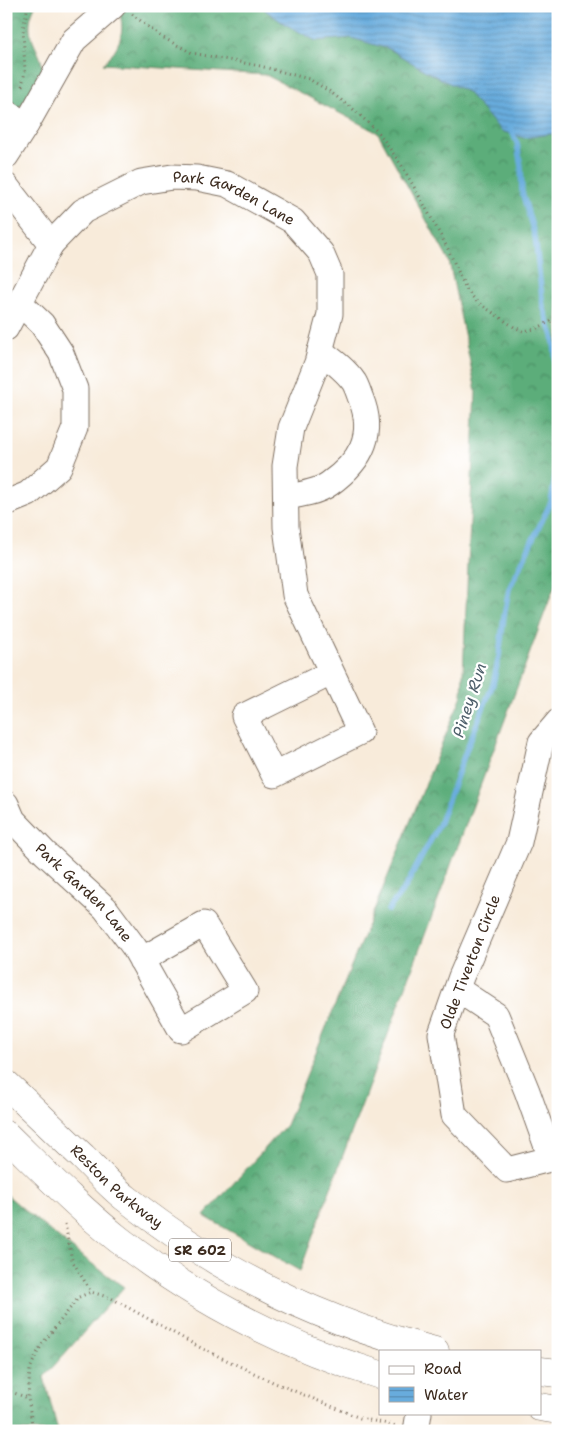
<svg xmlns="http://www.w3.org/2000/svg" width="564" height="1437" font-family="'Shantell Sans',sans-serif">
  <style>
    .forest { fill: url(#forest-crowns); stroke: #4b6c4c }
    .water { fill: url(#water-rules); stroke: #526b7e }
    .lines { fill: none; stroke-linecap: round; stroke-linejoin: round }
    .stream { stroke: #68acdd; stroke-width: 5.5 }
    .minor-casing { stroke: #7d6e60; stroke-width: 27 }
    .major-casing { stroke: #7d6e60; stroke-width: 29 }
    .path { stroke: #7d6e60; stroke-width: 3; stroke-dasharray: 1 4; stroke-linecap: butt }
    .minor { stroke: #fff; stroke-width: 25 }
    .major { stroke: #fff; stroke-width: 28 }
    .labels { text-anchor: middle; stroke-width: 4.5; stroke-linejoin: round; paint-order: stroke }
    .shield { fill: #fff; stroke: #766a62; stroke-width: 1 }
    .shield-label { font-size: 14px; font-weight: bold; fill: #3b2a1e }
    .street-label { font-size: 15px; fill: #3b2a1e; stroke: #fff }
    .water-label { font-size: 16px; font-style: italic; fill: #4d5e6a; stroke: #fff }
  </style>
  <defs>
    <pattern id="forest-crowns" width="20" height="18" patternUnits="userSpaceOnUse" patternTransform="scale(1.25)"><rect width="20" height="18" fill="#5bad7a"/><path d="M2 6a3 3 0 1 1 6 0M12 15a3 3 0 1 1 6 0" fill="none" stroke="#4c8d63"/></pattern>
    <pattern id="water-rules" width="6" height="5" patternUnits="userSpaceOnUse" patternTransform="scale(1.25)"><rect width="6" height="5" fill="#68acdd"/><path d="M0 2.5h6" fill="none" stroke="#578cb3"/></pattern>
  </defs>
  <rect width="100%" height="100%" fill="#fff"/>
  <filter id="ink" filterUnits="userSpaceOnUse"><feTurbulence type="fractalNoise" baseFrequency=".02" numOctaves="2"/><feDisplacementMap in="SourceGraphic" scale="10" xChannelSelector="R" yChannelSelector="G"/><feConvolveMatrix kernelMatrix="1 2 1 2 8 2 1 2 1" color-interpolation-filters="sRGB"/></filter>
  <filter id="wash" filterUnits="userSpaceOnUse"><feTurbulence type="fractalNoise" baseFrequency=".0096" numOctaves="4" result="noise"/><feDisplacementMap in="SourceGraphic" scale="20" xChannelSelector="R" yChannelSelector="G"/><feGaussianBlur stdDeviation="1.12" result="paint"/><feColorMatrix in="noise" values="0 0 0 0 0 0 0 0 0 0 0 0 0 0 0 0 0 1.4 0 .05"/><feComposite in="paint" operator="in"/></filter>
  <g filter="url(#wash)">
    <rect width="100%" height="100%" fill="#f8ebda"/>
    <g class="forest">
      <path d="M6 6H35C18 40 49 52 42 80L6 126Z"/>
      <path d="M117 6H558V577L300 1271 204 1216 286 1125 462 695 476 391 449 261 378 133 266 75 103 64C121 46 127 30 117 6Z"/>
      <path d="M6 1194C44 1227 83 1258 124 1287L44 1377 58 1431H6Z"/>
    </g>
    <path class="water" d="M263 6H558V133L524 138 501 131 467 92 429 73 389 49 351 38 316 41 283 23 265 10Z"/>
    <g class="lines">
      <g class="stream">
        <path d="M510 127 517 143 521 167 522 192 535 237 543 306 553 336 555 352 558 429"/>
        <path d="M388 910 406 886 439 825 467 748 493 684 499 656 504 616 509 589 551 502 558 461"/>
      </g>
    </g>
  </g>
  <g filter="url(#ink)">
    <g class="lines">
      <defs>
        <g id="minor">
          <path d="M6 112 26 125"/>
          <path d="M6 156 26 125 74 40 113 6"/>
          <path id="s1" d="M6 186 51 244 83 211 141 182 172 177 197 178 227 184 293 221 321 253 330 274V314L317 363 291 428 285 466 286 527 295 595 360 732 274 775 244 716 331 673"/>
          <path d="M6 328 51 244"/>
          <path d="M286 497C299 495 318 492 329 484 360 462 376 436 361 399 359 394 357 387 354 382 345 369 332 360 320 351"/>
          <path d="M6 503 28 494 59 467 75 428V389L61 353 42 324 19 302"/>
          <path d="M558 722 541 742 519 842 461 977 441 1034 454 1115 507 1170 558 1157"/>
          <path id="s2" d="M6 804 13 820 45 853 105 908 134 947 181 1030 245 991 204 924 141 960"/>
          <path d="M457 989 496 1015 527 1091 551 1158"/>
          <path d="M416 1431 419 1413"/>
        </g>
        <g id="major">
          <path id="s3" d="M6 1084C32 1108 57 1133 83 1157 97 1171 111 1187 127 1199 218 1271 322 1322 435 1351"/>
          <path d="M6 1135C43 1171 78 1207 118 1239 196 1300 286 1346 380 1375"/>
          <path d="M540 1371 558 1373"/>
          <path d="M540 1407 558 1410"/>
        </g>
      </defs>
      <use href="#minor" class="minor-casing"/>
      <use href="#major" class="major-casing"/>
      <g class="path">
        <path d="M132 14 160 36 192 53 260 66 309 79 329 91 352 108 379 133 402 166 422 201 448 249 466 289 477 302 514 327 523 331 535 329 558 318"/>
        <path d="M22 86 25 72 23 29 28 6"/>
        <path d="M65 1224 72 1260 91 1292"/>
        <path d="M6 1390 28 1398"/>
        <path d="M33 1431 28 1398 30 1369 36 1355 43 1343 79 1297 91 1292 111 1298 199 1347 275 1383 360 1418 397 1426"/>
      </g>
      <use href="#minor" class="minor"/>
      <use href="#major" class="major"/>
    </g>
  </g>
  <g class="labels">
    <rect class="shield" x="169" y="1238.5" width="62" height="23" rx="4"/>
    <g class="shield-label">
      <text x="200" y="1255">SR 602</text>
    </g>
    <g class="street-label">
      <text dy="5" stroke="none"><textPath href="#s1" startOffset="282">Park Garden Lane</textPath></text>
      <text dy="5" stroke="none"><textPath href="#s2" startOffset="119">Park Garden Lane</textPath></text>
      <text transform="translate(470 962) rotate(-69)" y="5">Olde Tiverton Circle</text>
      <text dy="5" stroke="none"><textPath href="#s3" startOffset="151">Reston Parkway</textPath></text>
    </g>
    <g class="water-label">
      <text transform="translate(469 700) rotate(-72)" y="6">Piney Run</text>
    </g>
  </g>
  <rect width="564" height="1437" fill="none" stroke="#fff" stroke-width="25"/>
  <rect x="379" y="1350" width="162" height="65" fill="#ffffff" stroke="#b1aaa5"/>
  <rect x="389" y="1366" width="25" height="8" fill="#ffffff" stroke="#b1aaa5"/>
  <text x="424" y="1374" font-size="15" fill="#3b2a1e">Road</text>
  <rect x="389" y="1387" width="25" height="15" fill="url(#water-rules)" stroke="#b1aaa5"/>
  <text x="424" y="1400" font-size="15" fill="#3b2a1e">Water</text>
</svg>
